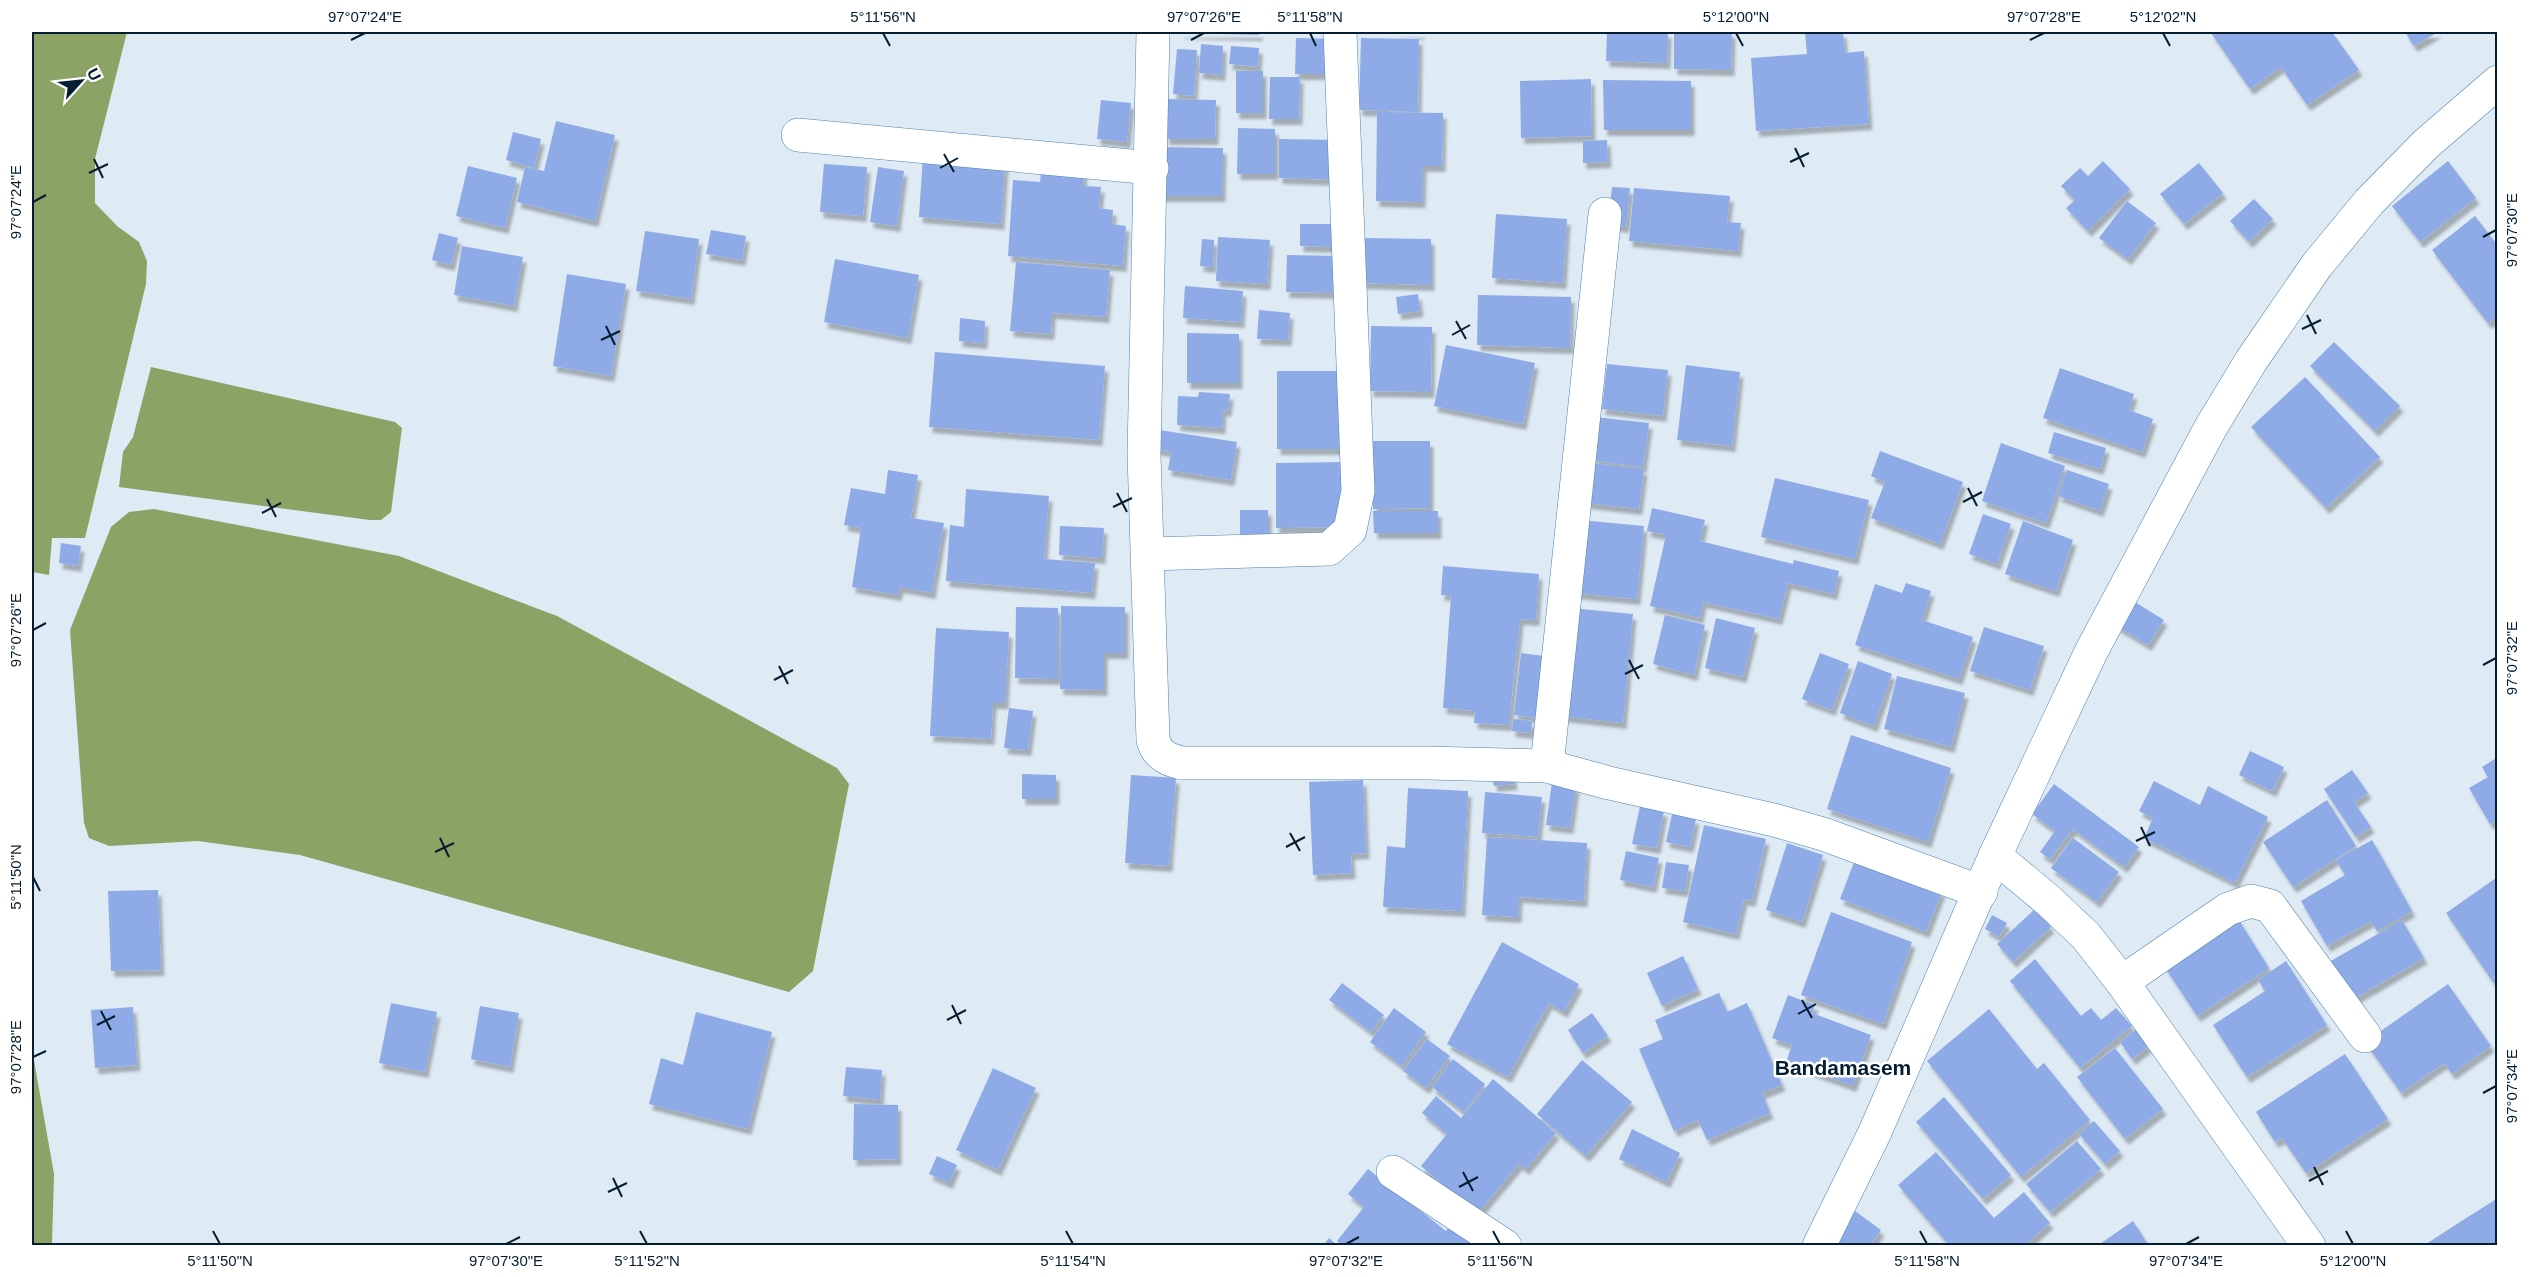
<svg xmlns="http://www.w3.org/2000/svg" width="2529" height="1277" font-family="Arial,sans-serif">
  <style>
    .water { fill: #8ca366 }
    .building { fill: #8eaae7; filter: url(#shadow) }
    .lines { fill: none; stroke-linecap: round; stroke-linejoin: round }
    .minor-casing { stroke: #4b83b3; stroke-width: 34 }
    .minor { stroke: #fff; stroke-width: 33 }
    .ticks { fill: none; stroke: #051d30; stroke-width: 2 }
    .labels { text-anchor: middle; stroke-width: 5; stroke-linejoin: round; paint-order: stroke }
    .quarter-label { font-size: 21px; font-weight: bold; fill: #051d30; stroke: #fff }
    .neatline { fill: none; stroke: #051d30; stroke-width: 2 }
    .ticks-label { font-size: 15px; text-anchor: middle; fill: #051d30 }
  </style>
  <defs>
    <filter id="shadow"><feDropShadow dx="3.5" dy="6" stdDeviation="1.5" flood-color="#0004"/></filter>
  </defs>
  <rect width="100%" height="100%" fill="#deeaf4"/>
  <g class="water">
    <path d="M32 32H127L95 159V203L117 226 139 242 147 261 146 284 85 538H52L49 575 32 572Z"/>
    <path d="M151 367 395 422 402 428 391 512 381 520H370L119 487 123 452 133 437Z"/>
    <path d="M154 509 399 556 557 616 837 768 849 784 813 971 789 992 300 855 198 841 109 846 89 838 84 823 70 630 111 527 129 512Z"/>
    <path d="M32 1049 54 1174 52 1245H32Z"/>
  </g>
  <g class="building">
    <path d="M1181 32H1259V35L1181 33Z"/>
    <path d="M1396 32H1421V34L1396 33Z"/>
    <path d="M1607 32H1668L1667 63 1606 61Z"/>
    <path d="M1674 32H1732L1731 70 1674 69Z"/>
    <path d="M1805 32H1843L1845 53 1864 51 1869 124 1756 131 1751 58 1807 54Z"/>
    <path d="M2213 32H2332L2359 70 2307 105 2281 67 2250 89 2211 33Z"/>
    <path d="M2405 32H2438L2414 46Z"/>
    <path d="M1296 38 1340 39 1339 74H1295Z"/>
    <path d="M1361 38 1419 39 1418 112 1359 110Z"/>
    <path d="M1201 44 1223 46 1222 75 1199 73Z"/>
    <path d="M1231 46 1259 48 1258 67 1229 64Z"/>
    <path d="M1177 49 1197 50 1194 96 1173 94Z"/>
    <rect x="1236" y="71" width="27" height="42"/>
    <path d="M1270 77H1300L1299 119H1269Z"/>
    <path d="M1591 79 1592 136 1521 138 1520 81Z"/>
    <path d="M1603 80 1691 81V130H1604Z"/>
    <path d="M1166 99 1216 100 1215 139H1166Z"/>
    <path d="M1101 100 1131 103 1127 142 1097 139Z"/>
    <path d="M1377 112 1443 113 1442 166H1423L1422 202 1376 201Z"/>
    <path d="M556 121 615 135 595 221 517 202 525 167 544 171Z"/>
    <path d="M1238 128 1275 129V174H1237Z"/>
    <path d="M513 132 541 139 534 168 506 160Z"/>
    <path d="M1279 139 1341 140 1340 180 1279 178Z"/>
    <path d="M1607 140 1608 162 1583 163V141Z"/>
    <path d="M1162 147 1223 148 1222 196H1161Z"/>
    <path d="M923 155 1005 162 1001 224 919 217Z"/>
    <path d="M2103 161 2130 189 2088 231 2066 208 2075 200 2061 186 2080 168 2088 176Z"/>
    <path d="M2448 161 2476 198 2420 242 2392 206Z"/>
    <path d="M1042 163 1084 167 1083 186 1101 187 1099 208 1113 210 1112 224 1126 226 1123 266 1008 256 1013 180 1040 182Z"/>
    <path d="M2199 163 2223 193 2184 224 2160 194Z"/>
    <path d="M824 164 867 167 863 216 820 212Z"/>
    <path d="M468 166 517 178 505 228 456 216Z"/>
    <path d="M878 167 904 171 897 226 870 222Z"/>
    <path d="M1612 187 1630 188 1626 227 1608 225Z"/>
    <path d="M1634 188 1730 196 1727 222 1741 223 1738 251 1629 241Z"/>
    <path d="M2254 199 2273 219 2249 242 2230 221Z"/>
    <path d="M2127 201 2156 223 2128 259 2099 238Z"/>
    <path d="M1496 214 1567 219 1563 283 1492 278Z"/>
    <path d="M2475 216 2498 246V316L2488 323 2432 250Z"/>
    <path d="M1300 224H1340V247L1300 246Z"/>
    <path d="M711 230 746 236 742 260 706 254Z"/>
    <path d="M645 231 699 239 691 299 636 291Z"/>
    <path d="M439 233 458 238 451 265 432 260Z"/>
    <path d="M1218 237 1270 240 1267 284 1216 281Z"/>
    <path d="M1362 238 1431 239V285L1361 283Z"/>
    <path d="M1202 239 1214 240 1213 267 1200 266Z"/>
    <path d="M462 246 523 257 514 306 454 295Z"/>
    <path d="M1287 255 1341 256 1340 293 1286 292Z"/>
    <path d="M835 259 919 275 908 338 824 322Z"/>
    <path d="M1016 262 1110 270 1106 317 1052 313 1051 334 1010 331Z"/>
    <path d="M567 274 626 284 611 376 553 366Z"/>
    <path d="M1185 286 1243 291 1241 322 1183 318Z"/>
    <path d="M1418 294 1420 311 1398 314 1396 297Z"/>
    <path d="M1478 295 1571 297 1570 348 1477 345Z"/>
    <path d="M1259 310 1290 313 1288 340 1257 339Z"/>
    <path d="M960 318 985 321 984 343 959 341Z"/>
    <path d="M1371 326 1432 327 1431 392 1370 391Z"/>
    <path d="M1187 333 1239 334V383H1187Z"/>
    <path d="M2334 342 2400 406 2375 431 2310 366Z"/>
    <path d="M1446 345 1535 363 1523 424 1434 406Z"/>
    <path d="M935 352 1105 366 1099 440 929 427Z"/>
    <path d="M1607 364 1668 370 1663 416 1602 409Z"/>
    <path d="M1686 365 1740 372 1732 446 1677 440Z"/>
    <path d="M2060 368 2134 394 2129 410 2153 419 2142 452 2043 418Z"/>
    <path d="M1277 371H1346L1345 449H1277Z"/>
    <path d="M2305 377 2380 457 2326 508 2251 427Z"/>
    <path d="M1199 392 1230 394 1228 411 1223 410 1222 428 1177 425 1178 396 1198 397Z"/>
    <path d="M1595 417 1649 423 1643 467 1590 460Z"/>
    <path d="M1153 429 1237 442 1231 480 1168 470 1171 452 1151 448Z"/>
    <path d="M2054 432 2106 448 2100 469 2048 453Z"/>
    <path d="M1371 441H1430V508L1373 509Z"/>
    <path d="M2001 443 2065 466 2046 523 1982 501Z"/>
    <path d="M1880 451 1963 482 1940 544 1871 518 1885 482 1871 476Z"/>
    <path d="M1348 462 1349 527 1276 528V463Z"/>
    <path d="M1591 463 1644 469 1639 509 1586 503Z"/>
    <path d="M888 470 918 475 911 518 944 523 932 593 900 587 898 595 852 587 861 528 844 525 851 488 885 494Z"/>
    <path d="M2067 470 2109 484 2100 511 2058 496Z"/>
    <path d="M1775 478 1869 500 1855 559 1761 537Z"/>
    <path d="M966 489 1049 496 1044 559 1095 563 1092 593 946 581 950 525 964 527Z"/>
    <path d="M1652 508 1705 520 1700 541 1793 564 1794 560 1839 571 1834 594 1788 583 1779 619 1703 602 1700 618 1650 606 1666 535 1647 531Z"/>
    <rect x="1240" y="510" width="28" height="35"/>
    <path d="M1373 511H1438V533H1374Z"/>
    <path d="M1983 514 2011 524 1997 564 1969 554Z"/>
    <path d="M1580 520 1644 526 1637 599 1573 593Z"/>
    <path d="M2023 521 2073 540 2056 591 2005 574Z"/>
    <path d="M1060 526 1104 528 1102 558 1059 555Z"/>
    <path d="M61 543 81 546 78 566 59 563Z"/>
    <path d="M1443 566 1539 574 1536 620 1520 619 1509 725 1474 723 1475 711 1443 708 1451 595H1441Z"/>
    <path d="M1906 583 1931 591 1922 620 1973 637 1959 679 1855 645 1875 584 1902 593Z"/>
    <path d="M2130 599 2164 620 2148 645 2115 625Z"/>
    <path d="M1061 606 1125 607V653H1104V690L1060 689Z"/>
    <path d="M1016 607 1058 608V679L1015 678Z"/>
    <path d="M1571 608 1633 614 1623 723 1561 716Z"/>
    <path d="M1665 615 1705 625 1694 675 1653 664Z"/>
    <path d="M1716 618 1755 628 1743 677 1705 668Z"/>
    <path d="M1984 627 2044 646 2030 690 1970 671Z"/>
    <path d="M936 628 1009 632 1005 703H993L991 739 930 736Z"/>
    <path d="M1521 653 1544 656 1538 718 1514 715Z"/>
    <path d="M1820 653 1849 664 1832 710 1802 699Z"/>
    <path d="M1858 661 1892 674 1874 726 1840 713Z"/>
    <path d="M1897 676 1965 693 1951 747 1884 729Z"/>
    <path d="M1009 708 1033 711 1028 750 1004 748Z"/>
    <path d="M1513 719 1532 721 1531 733 1512 731Z"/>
    <path d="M1851 735 1951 768 1928 842 1827 809Z"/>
    <path d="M2250 751 2284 767 2273 791 2239 775Z"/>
    <path d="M2498 757V820L2490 824 2469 788 2488 777 2482 767Z"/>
    <path d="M2352 770 2368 793 2354 802 2371 827 2356 837 2324 789Z"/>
    <path d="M1512 771 1514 784 1494 786 1492 773Z"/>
    <path d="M1022 774 1056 775V799H1022Z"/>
    <path d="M1131 775 1176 778 1169 866 1125 863Z"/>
    <path d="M1363 780 1366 853 1351 854 1352 873 1313 875 1309 782Z"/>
    <path d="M2154 781 2200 805 2208 786 2268 817 2235 883 2144 838 2153 818 2139 811Z"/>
    <path d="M1552 782 1576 786 1570 828 1546 825Z"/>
    <path d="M2054 784 2139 847 2124 867 2073 829 2050 859 2040 852 2055 831 2032 814Z"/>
    <path d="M1408 788 1468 791 1462 911 1383 907 1387 846 1405 848Z"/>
    <path d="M1485 792 1542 797 1538 837 1482 833Z"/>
    <path d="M2327 800 2356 846 2293 887 2263 842Z"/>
    <path d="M1640 806 1664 811 1657 848 1632 844Z"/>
    <path d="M1672 814 1696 819 1690 847 1666 842Z"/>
    <path d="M1704 825 1766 839 1752 901 1744 899 1736 934 1683 922Z"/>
    <path d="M1487 837 1587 843 1584 901 1519 897 1518 917 1482 915Z"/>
    <path d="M2073 838 2119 872 2097 902 2051 868Z"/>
    <path d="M2372 840 2412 911 2377 931 2371 921 2327 946 2301 901 2345 875 2336 860Z"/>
    <path d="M1787 843 1823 855 1802 922 1766 910Z"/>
    <path d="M1626 851 1659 858 1653 887 1620 880Z"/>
    <path d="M1856 857 1942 891 1926 932 1840 899Z"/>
    <path d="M1666 862 1689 865 1685 891 1662 888Z"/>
    <path d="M2496 878 2498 974 2491 979 2446 913Z"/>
    <path d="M158 890 161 970 111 971 108 891Z"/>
    <path d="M2035 909 2051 927 2013 962 1997 944Z"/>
    <path d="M1831 912 1912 942 1883 1024 1801 995Z"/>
    <path d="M1992 915 2007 923 1999 937 1985 929Z"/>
    <path d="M2237 917 2269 968 2197 1016 2164 966Z"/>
    <path d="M2402 920 2424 958 2352 1000 2329 962Z"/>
    <path d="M1502 942 1579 984 1564 1012 1549 1003 1508 1077 1447 1044Z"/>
    <path d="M1683 956 1698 989 1662 1006 1647 973Z"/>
    <path d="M2035 959 2081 1016 2091 1008 2101 1020 2116 1008 2132 1026 2080 1068 2010 981Z"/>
    <path d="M2286 961 2327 1025 2247 1077 2213 1025 2265 991 2258 980Z"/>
    <path d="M2498 976V987L2491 979Z"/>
    <path d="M1342 983 1384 1015 1371 1032 1329 1000Z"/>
    <path d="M2448 984 2491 1046 2452 1074 2444 1063 2401 1093 2365 1042Z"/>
    <path d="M1719 993 1727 1012 1747 1003 1782 1085 1762 1093 1770 1113 1707 1140 1698 1120 1674 1131 1639 1049 1663 1039 1655 1020Z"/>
    <path d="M1788 995 1815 1005 1812 1013 1871 1035 1853 1086 1786 1062 1792 1045 1772 1038Z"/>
    <path d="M391 1003 437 1012 425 1072 379 1063Z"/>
    <path d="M480 1006 519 1013 510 1067 471 1059Z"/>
    <path d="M133 1007 137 1065 95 1068 91 1010Z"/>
    <path d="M1394 1008 1426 1032 1402 1066 1370 1042Z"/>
    <path d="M1989 1009 2037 1069 2044 1063 2090 1120 2021 1177 1927 1061Z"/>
    <path d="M696 1012 772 1032 748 1129 649 1104 661 1058 683 1065Z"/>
    <path d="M1592 1013 1608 1036 1583 1053 1568 1030Z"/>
    <path d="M2136 1029 2149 1046 2132 1059 2120 1042Z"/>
    <path d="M1427 1039 1450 1056 1426 1088 1403 1071Z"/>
    <path d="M2115 1048 2163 1109 2125 1139 2077 1077Z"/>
    <path d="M2345 1054 2388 1119 2306 1173 2282 1138 2275 1142 2256 1112Z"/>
    <path d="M1453 1059 1485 1084 1464 1112 1432 1087Z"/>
    <path d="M1582 1060 1632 1102 1586 1156 1537 1114Z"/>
    <path d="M846 1067 882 1070 880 1100 843 1096Z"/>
    <path d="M993 1068 1036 1088 998 1170 956 1150Z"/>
    <path d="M1493 1079 1556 1133 1526 1169 1519 1164 1477 1214 1421 1166 1447 1134 1422 1113 1436 1096 1461 1118Z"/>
    <path d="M1944 1097 2011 1175 1983 1199 1916 1122Z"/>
    <path d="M854 1104 898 1105V1159L853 1160Z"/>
    <path d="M2094 1121 2120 1151 2105 1164 2079 1134Z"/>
    <path d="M1632 1129 1680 1153 1667 1182 1619 1159Z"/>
    <path d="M2077 1141 2101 1169 2050 1212 2026 1184Z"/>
    <path d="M1936 1152 1994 1218 2024 1192 2050 1223 2024 1246H1950L1898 1185Z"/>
    <path d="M937 1156 957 1165 949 1183 929 1174Z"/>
    <path d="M1368 1169 1446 1231 1451 1224 1479 1246H1343L1337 1241 1364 1207 1348 1194Z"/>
    <path d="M2498 1198V1246H2423L2460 1222Z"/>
    <path d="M1855 1211 1881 1230 1870 1246H1831Z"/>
    <path d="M2133 1221 2149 1246H2097Z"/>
    <path d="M1329 1238 1338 1246H1323Z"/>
  </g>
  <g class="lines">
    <defs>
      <g id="minor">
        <path d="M1153 32 1144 454 1153 740C1157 755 1168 760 1182 763H1427L1547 766 1609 783 1774 820 1823 834 1981 892"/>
        <path d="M798 135 1152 168"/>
        <path d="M1148 554 1329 549 1350 530 1358 491 1340 32"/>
        <path d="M1547 766 1605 214"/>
        <path d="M1995 856 2049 901 2086 936 2122 982 2309 1246"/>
        <path d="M2122 982 2228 909 2251 901 2270 906 2365 1036"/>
        <path d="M1393 1172 1505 1246"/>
        <path d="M1819 1246 1875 1132 1995 856 2091 652 2211 427 2251 361 2317 265 2369 202 2426 144 2498 82"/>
      </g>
    </defs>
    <use href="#minor" class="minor-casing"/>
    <use href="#minor" class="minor"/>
  </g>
  <path class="ticks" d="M883 33 890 46M1310 33 1316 46M1736 33 1743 46M2163 33 2170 46M351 40 365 33M1191 40 1204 33M2030 40 2044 33M1795 148 1804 167M944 154 954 172M94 159 103 178M1790 162 1809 153M940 168 958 158M89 173 108 164M33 202 46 195M2483 237 2496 230M2307 315 2316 334M1456 321 1466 339M606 326 615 345M2302 329 2321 320M1452 335 1470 325M601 340 620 331M1968 488 1977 506M1117 493 1127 512M267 499 276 517M1963 502 1982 492M1113 507 1132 498M262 513 281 503M33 630 46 623M1629 660 1639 679M2483 665 2496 658M779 666 788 684M1625 674 1643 665M774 680 793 670M2141 827 2150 846M1290 833 1300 851M440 838 449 857M2136 841 2155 832M1286 847 1305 837M435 852 454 843M33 877 40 891M1802 1000 1812 1018M952 1005 961 1024M101 1011 111 1030M1798 1014 1816 1004M947 1020 966 1010M97 1025 115 1016M33 1057 46 1051M2483 1093 2496 1086M2314 1167 2323 1185M1463 1172 1473 1191M613 1178 622 1197M2309 1181 2328 1171M1459 1187 1478 1177M608 1192 627 1183M213 1231 220 1244M640 1231 647 1244M1066 1231 1073 1244M1493 1231 1500 1244M1920 1231 1927 1244M2346 1231 2353 1244M506 1244 520 1237M1346 1244 1359 1237M2186 1244 2199 1237"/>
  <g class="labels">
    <g class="quarter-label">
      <text x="1843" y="1075">Bandamasem</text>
    </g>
  </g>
  <rect width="2529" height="1277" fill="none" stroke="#ffffff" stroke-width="66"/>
  <g transform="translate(81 81) rotate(63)" stroke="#ffffff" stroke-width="4.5" paint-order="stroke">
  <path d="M0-4.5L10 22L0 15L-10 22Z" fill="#051d30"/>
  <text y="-9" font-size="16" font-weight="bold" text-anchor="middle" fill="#051d30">U</text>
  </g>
  <rect x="33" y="33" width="2463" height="1211" class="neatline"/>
  <g class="ticks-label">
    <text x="365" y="22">97°07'24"E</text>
    <text x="883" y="22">5°11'56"N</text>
    <text x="1204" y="22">97°07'26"E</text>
    <text x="1310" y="22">5°11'58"N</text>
    <text x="1736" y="22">5°12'00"N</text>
    <text x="2044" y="22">97°07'28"E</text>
    <text x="2163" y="22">5°12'02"N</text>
    <text transform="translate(16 202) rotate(-90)" y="5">97°07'24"E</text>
    <text transform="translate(2512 230) rotate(-90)" y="5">97°07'30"E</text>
    <text transform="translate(16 630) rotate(-90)" y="5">97°07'26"E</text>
    <text transform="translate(2512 658) rotate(-90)" y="5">97°07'32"E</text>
    <text transform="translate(16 877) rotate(-90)" y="5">5°11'50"N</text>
    <text transform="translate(16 1057) rotate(-90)" y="5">97°07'28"E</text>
    <text transform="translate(2512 1086) rotate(-90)" y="5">97°07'34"E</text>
    <text x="220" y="1266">5°11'50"N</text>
    <text x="506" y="1266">97°07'30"E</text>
    <text x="647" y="1266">5°11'52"N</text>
    <text x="1073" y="1266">5°11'54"N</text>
    <text x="1346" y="1266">97°07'32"E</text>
    <text x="1500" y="1266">5°11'56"N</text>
    <text x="1927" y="1266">5°11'58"N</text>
    <text x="2186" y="1266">97°07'34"E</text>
    <text x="2353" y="1266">5°12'00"N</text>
  </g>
</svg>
